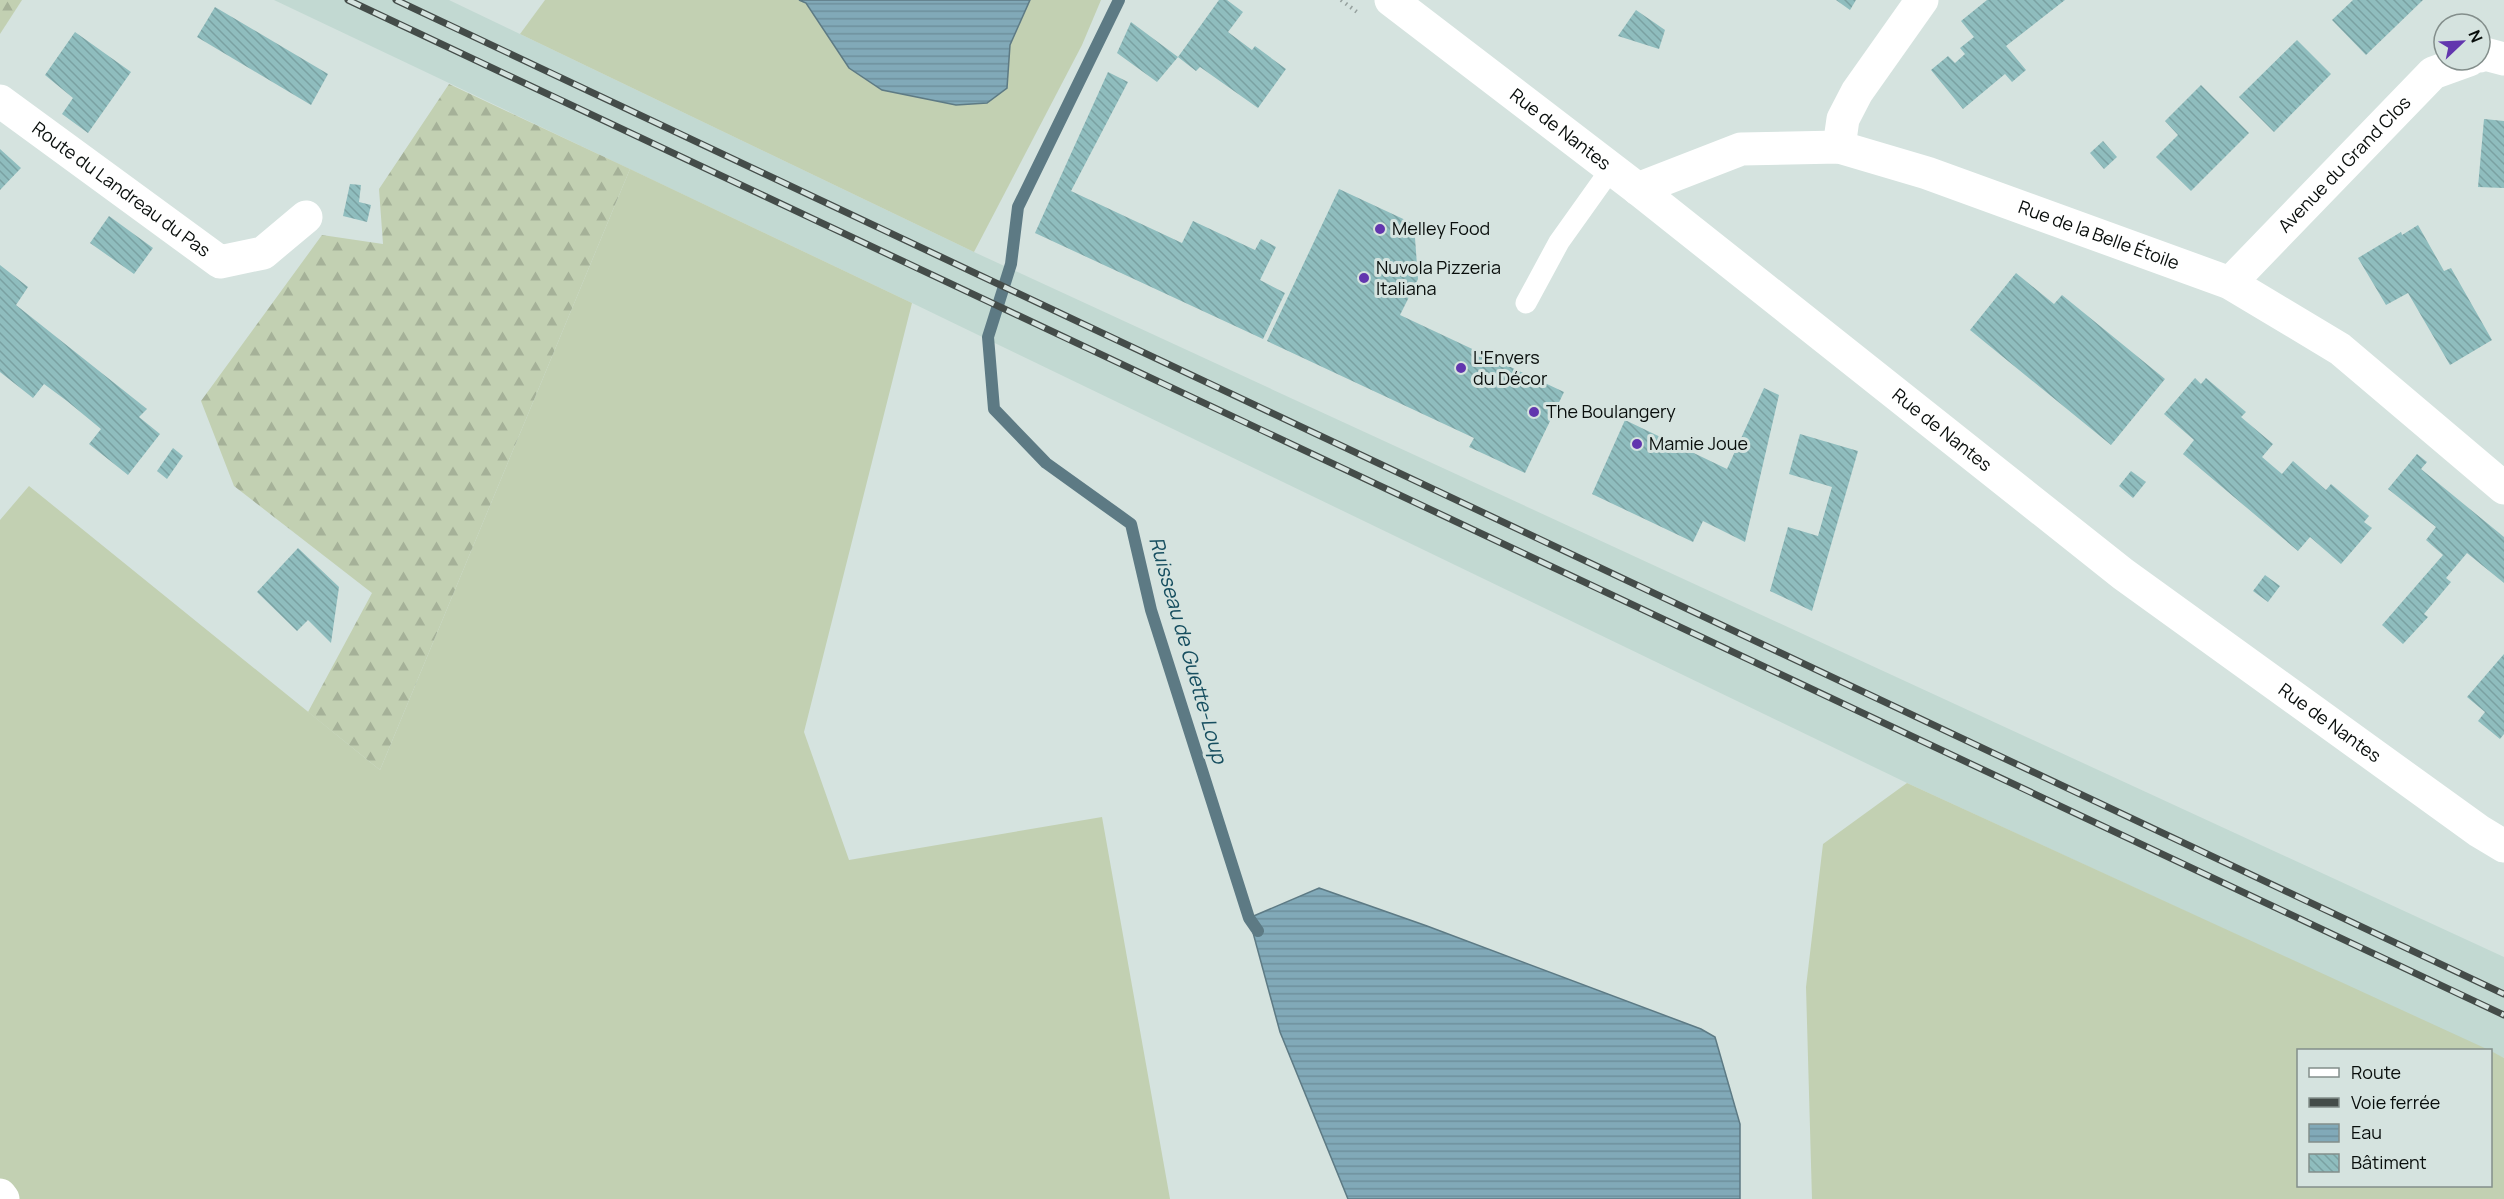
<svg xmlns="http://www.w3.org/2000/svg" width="2504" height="1199" font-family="Manrope,sans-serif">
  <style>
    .built { fill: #c2d9d2 }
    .grass { fill: #c2d0b2 }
    .forest { fill: url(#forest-firs) }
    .water { fill: url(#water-rules); stroke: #5d7a84; stroke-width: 1.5 }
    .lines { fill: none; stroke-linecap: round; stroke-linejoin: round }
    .stream { stroke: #5d7a84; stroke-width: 12 }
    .building { fill: url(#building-back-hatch) }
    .path { stroke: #95a09d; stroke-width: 4; stroke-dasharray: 1.5 4.5; stroke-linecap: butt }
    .lane { stroke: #fff; stroke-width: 21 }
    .street { stroke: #fff; stroke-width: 33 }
    .secondary { stroke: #fff; stroke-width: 33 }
    .rail-casing { stroke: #444c49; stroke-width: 7 }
    .rail { stroke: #d5e3df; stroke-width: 4.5; stroke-dasharray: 14; stroke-linecap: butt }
    .poi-dot { fill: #6236ae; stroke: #d5e3df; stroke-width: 2 }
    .labels { text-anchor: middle; stroke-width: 6; stroke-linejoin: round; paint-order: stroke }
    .street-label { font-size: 18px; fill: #090e0c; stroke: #d5e3df }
    .poi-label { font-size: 18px; fill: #090e0c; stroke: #d5e3df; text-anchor: start }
    .water-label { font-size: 20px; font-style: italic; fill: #164e5f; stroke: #d5e3df }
  </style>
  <defs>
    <pattern id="forest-firs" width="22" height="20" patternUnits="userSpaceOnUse" patternTransform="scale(1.5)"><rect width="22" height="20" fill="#c2d0b2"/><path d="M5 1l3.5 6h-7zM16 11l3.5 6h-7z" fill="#a5b198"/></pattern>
    <pattern id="water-rules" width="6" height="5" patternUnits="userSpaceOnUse" patternTransform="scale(1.5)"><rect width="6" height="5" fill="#81a9b8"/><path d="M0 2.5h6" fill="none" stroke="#6e909d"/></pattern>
    <pattern id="building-back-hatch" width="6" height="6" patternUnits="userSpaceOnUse" patternTransform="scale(1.5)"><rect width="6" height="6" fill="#8fbdbe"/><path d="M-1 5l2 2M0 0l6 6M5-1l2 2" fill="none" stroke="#7aa1a2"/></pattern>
  </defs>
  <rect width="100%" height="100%" fill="#d5e3df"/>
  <path class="built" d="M274 0H449L974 252 2504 957V1058L1907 783 912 303Z"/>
  <g class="grass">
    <path d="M545 0H1101L1082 45 974 252 520 34Z"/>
    <path d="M630 169 912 303 804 732 849 860 1102 817 1170 1199H0V520L29 486 380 770Z"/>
    <path d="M1907 783 2489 1050H2298V1186H2490L2491 1051 2504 1058V1199H1812L1806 987 1823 844Z"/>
  </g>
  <g class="forest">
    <path d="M0 0H22L0 34Z"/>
    <path d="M449 84 630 169 380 770 308 712 372 593 234 486 201 401 322 235 383 244 379 189Z"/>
  </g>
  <g class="water">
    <path d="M799 0H1030L1010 45 1007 88 987 103 956 105 882 90 849 68 806 3Z"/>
    <path d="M1319 888 1427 926 1701 1029 1715 1037 1740 1124V1199H1348L1280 1032 1249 918Z"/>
  </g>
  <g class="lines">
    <path class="stream" d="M1119 0 1018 207 1011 264 988 337 994 409 1046 463 1131 524 1151 610 1249 918 1258 931"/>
  </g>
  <g class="building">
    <path d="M1219 0H1227L1243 12 1228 32 1252 50 1255 46 1286 69 1258 108 1200 67 1196 71 1178 57 1157 82 1117 53 1131 22 1178 57Z"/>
    <path d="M1836 0H1856L1850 10Z"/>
    <path d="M1987 0H2065L2006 46 2026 70 2012 82 2005 74 1963 109 1931 70 1948 56 1955 63 1965 54 1960 48 1974 37 1961 21Z"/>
    <path d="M2353 0H2423L2366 55 2332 20Z"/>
    <path d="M215 7 328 74 311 105 197 37Z"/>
    <path d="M1636 10 1665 30 1659 49 1618 36Z"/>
    <path d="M75 32 131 72 88 133 62 114 73 98 45 75Z"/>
    <path d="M2297 40 2331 74 2274 132 2239 97Z"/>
    <path d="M1108 72 1128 82 1071 191 1182 243 1193 221 1255 250 1261 239 1276 247 1260 280 1285 293 1263 339 1035 233Z"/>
    <path d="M2201 85 2249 133 2191 191 2156 157 2178 135 2165 121Z"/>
    <path d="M2484 119 2504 121V188L2478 187Z"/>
    <path d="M2103 141 2117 157 2104 169 2090 153Z"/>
    <path d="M0 149 21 168 0 190Z"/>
    <path d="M350 184 361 185 359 202 371 205 367 222 343 216Z"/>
    <path d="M1339 189 1414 224 1418 279 1400 315 1564 392 1525 473 1469 447 1474 438 1267 341Z"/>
    <path d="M109 216 153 248 134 274 90 243Z"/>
    <path d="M2418 225 2444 271 2451 268 2492 340 2450 365 2408 293 2386 305 2358 258 2401 232 2402 235Z"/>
    <path d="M0 265 28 287 16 305 147 409 139 417 160 434 128 475 89 444 101 429 67 401 44 384 33 398 0 372Z"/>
    <path d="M2016 273 2054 304 2062 295 2165 379 2111 445 1970 330Z"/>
    <path d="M2195 378 2201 384 2206 378 2246 412 2241 417 2273 444 2262 457 2282 474 2293 461 2326 490 2331 484 2369 516 2364 522 2372 528 2341 564 2310 537 2298 551 2183 454 2194 440 2164 414Z"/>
    <path d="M1764 388 1779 395 1745 542 1703 521 1693 542 1592 494 1625 420 1727 469Z"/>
    <path d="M1800 434 1858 451 1812 611 1770 591 1788 527 1818 536 1832 487 1789 474Z"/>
    <path d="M173 448 183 456 167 479 157 471Z"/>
    <path d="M2417 454 2427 462 2421 469 2504 537V583L2467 553 2446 578 2451 582 2424 614 2428 617 2403 644 2382 625 2443 555 2426 540 2436 527 2388 489Z"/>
    <path d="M2131 471 2146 482 2133 498 2119 486Z"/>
    <path d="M298 548 339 587 331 643 308 620 297 631 257 592Z"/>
    <path d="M2265 575 2280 586 2268 602 2253 591Z"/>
    <path d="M2504 654V734L2500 739 2478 721 2485 712 2467 697Z"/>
  </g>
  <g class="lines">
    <path class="path" d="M1341 0 1357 12"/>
    <path class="lane" d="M1526 303 1559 242 1611 169"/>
    <g class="street">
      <path d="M2480 56 2485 54 2504 59"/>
      <path id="s1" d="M0 101 220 262 263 253 306 217"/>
      <path d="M1839 147 1843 119 1857 92 1922 0"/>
      <path id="s2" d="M1638 189 1741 149 1839 147 1927 173 2230 283 2340 349 2504 488"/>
      <path id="s3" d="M2230 283 2433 73 2469 60"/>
      <path d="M0 1195 3 1199"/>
    </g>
    <path class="secondary" id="s4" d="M1391 0 1638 189 2123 574 2479 831 2504 846"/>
    <defs>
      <g id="rail">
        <path d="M348 0 2504 1015"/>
        <path d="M396 0 2504 994"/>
      </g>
    </defs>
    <use href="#rail" class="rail-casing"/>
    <use href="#rail" class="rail"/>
  </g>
  <g class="poi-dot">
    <circle cx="1380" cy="229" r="6"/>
    <circle cx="1364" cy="278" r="6"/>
    <circle cx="1461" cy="368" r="6"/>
    <circle cx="1534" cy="412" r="6"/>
    <circle cx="1637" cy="444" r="6"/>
  </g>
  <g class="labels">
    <g class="street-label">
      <text dy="6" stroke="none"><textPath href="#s4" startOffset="213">Rue de Nantes</textPath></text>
      <text dy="6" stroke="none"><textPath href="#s3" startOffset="165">Avenue du Grand Clos</textPath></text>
      <text dy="6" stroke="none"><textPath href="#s1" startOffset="150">Route du Landreau du Pas</textPath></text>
      <text dy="6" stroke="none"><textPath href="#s2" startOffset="483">Rue de la Belle Étoile</textPath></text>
      <text dy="6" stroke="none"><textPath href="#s4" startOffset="699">Rue de Nantes</textPath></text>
      <text dy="6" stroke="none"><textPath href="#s4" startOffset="1185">Rue de Nantes</textPath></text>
    </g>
    <g class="poi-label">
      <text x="1392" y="235">Melley Food</text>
      <text x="1376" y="274">Nuvola Pizzeria<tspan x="1376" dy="21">Italiana</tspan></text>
      <text x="1473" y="364">L'Envers<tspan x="1473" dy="21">du Décor</tspan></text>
      <text x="1546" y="418">The Boulangery</text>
      <text x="1649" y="450">Mamie Joue</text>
    </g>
    <g class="water-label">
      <text transform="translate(1188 650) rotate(74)" y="7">Ruisseau de Guette-Loup</text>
    </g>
  </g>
  <rect x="2297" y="1049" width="195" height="138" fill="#d5e3df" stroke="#838e8b" stroke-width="1.5"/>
  <rect x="2309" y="1068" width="30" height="9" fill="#ffffff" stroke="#838e8b" stroke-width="1.5"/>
  <text x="2351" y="1079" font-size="18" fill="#090e0c">Route</text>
  <rect x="2309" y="1098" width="30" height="9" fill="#444c49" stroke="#838e8b" stroke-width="1.5"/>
  <text x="2351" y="1109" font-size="18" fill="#090e0c">Voie ferrée</text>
  <rect x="2309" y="1124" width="30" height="18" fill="url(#water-rules)" stroke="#838e8b" stroke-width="1.5"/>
  <text x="2351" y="1139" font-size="18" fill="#090e0c">Eau</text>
  <rect x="2309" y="1154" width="30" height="18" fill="url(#building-back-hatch)" stroke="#838e8b" stroke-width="1.5"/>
  <text x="2351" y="1169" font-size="18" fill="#090e0c">Bâtiment</text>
  <g transform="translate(2462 42) rotate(67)"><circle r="28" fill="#d5e3df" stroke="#838e8b" stroke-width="1.5"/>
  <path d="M0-4.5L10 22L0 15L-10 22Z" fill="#6236ae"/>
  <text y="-9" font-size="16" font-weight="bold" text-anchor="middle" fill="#090e0c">N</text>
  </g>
</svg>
